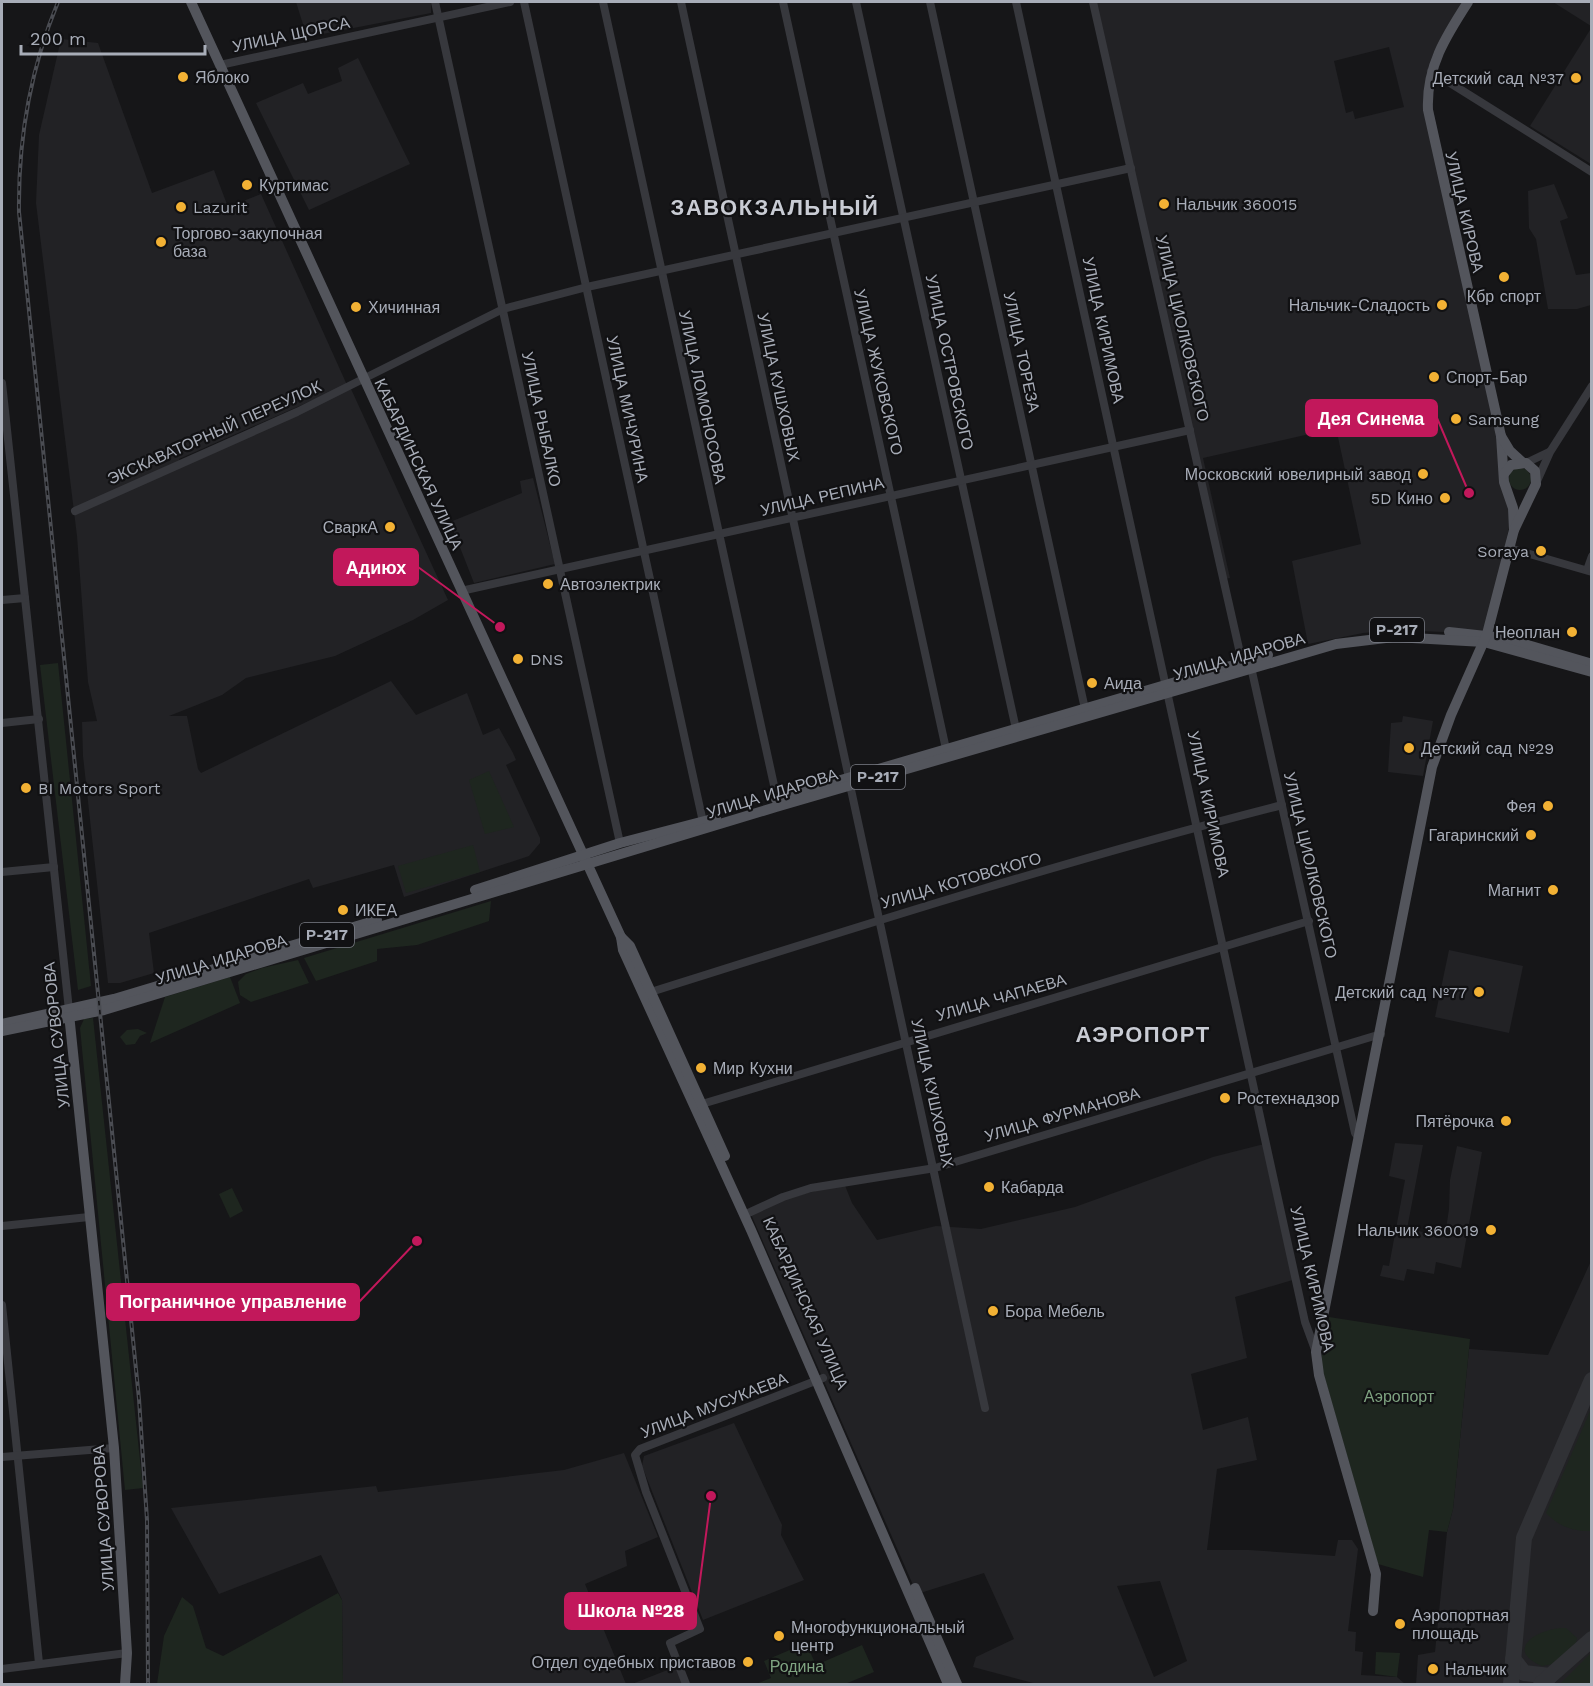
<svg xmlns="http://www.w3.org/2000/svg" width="1593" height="1686" font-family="'Work Sans',sans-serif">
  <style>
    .built { fill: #222225; fill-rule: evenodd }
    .green { fill: #1e261f }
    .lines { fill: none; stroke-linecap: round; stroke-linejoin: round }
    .taxiway { stroke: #303135; stroke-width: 16 }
    .minor { stroke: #37383d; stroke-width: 8 }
    .major { stroke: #53555c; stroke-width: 10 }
    .rail-casing { stroke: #4a4c52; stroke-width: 4 }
    .rail { stroke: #111113; stroke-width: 1.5; stroke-dasharray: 4.5; stroke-linecap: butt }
    .poi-dot { fill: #f2b134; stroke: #111113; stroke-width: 2 }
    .labels { text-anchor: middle; stroke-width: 4.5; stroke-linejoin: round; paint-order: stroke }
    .shield { fill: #111113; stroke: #7b7e86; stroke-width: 1.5 }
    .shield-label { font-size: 15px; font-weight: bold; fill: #a8adb8 }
    .street-label { font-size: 16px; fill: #a8adb8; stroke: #111113 }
    .poi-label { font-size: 16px; fill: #a8adb8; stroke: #111113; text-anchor: start }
    .park-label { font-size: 16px; fill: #7fa381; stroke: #111113 }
    .district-label { font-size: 22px; font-weight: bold; letter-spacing: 1.5px; fill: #c9ccd4; stroke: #111113 }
    .leader { fill: none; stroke: #c2185b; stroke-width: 2 }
    .callout-dot { fill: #c2185b; stroke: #111113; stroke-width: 2 }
    .callout { fill: #c2185b; stroke: #c2185b; stroke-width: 2 }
    .callout-label { font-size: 18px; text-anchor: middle; font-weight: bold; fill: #fff }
  </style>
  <rect width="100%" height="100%" fill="#161618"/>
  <g class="built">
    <path d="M296 2H431V13L307 37Z"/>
    <path d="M1093 2H1468L1428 84 1513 508 1487 634 1400 630 1363 633 1308 644 1292 561 1361 544 1336 428 1203 458 1230 578 1224 579ZM1389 47 1404 107 1355 119 1353 111 1346 113 1334 61Z"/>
    <path d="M1553 2H1591V26Z"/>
    <path d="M1590 30 1592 31 1591 164 1530 126Z"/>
    <path d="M61 39 98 43 152 193 214 170 228 207 261 194 347 385 179 459 182 465 351 389 448 600 413 620 335 656 246 678 222 695 169 716H187L198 769 201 773 391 681 416 715 467 693 483 735 499 728 513 753 516 760 506 765 540 838V843L529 856 404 897 394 865 313 888 309 879 149 933 154 973 120 983H108L83 756 82 722 97 721 88 682 77 536 36 203 39 135Z"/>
    <path d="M358 58 410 164 309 210 256 103 303 83 308 94 342 81 338 68Z"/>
    <path d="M1554 184 1568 218 1560 221 1576 275 1591 273V305L1577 309H1548L1536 239 1529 228 1528 191Z"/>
    <path d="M533 478 555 564 474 583 450 522 522 493 520 481Z"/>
    <path d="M1403 716 1433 721 1423 776 1388 772 1391 723 1402 722Z"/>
    <path d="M1449 950 1523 966 1509 1033 1435 1017Z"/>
    <path d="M1268 1143 1296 1279 1235 1297 1247 1358 1191 1374 1203 1430 1248 1417 1257 1460 1217 1469 1207 1550H1249L1335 1556 1338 1540H1352L1358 1549 1348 1631 1356 1632 1355 1651 1363 1652 1361 1675 1397 1677 1405 1684H1037L973 1667 976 1657 1014 1639 984 1573 917 1594 750 1212 764 1205 844 1183 852 1203 877 1240 936 1226 981 1229 1075 1207 1213 1157ZM1160 1581 1187 1661 1154 1677 1117 1586Z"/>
    <path d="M1395 1143 1423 1145 1407 1229 1445 1236 1449 1209 1450 1180 1457 1146 1482 1152 1461 1268 1436 1262 1434 1274 1407 1269 1404 1281 1380 1276 1383 1265 1389 1266 1405 1180 1389 1176Z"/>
    <path d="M1591 1261V1684H1416L1418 1655 1435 1652 1447 1532 1453 1509 1469 1349 1548 1355Z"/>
    <path d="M734 1423 782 1525 781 1535 804 1580 703 1620 642 1466 644 1456Z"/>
    <path d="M624 1453 658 1537 625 1551 627 1566 585 1584 626 1684H343L342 1600 321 1555 219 1594 171 1508 376 1486 378 1492 564 1470Z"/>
    <path d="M675 1667 683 1684H632Z"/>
  </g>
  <g class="green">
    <circle cx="1520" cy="479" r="11"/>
    <path d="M58 663 91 986 78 990 40 665Z"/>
    <path d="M489 771 514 827 485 834 469 780Z"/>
    <path d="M473 845 480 872 406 893 398 866Z"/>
    <path d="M491 901 489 921 417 945 377 949V961L316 981 304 958Z"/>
    <path d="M298 960 309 983 251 1002 240 995 238 982 246 974 262 968Z"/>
    <path d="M230 977 240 1003 150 1043 165 997Z"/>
    <path d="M93 1018 143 1488 125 1490 80 1028 84 1019Z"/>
    <path d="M138 1029 147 1033 140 1036 135 1044 126 1045 120 1037 127 1030Z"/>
    <path d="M232 1188 243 1211 230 1218 219 1194Z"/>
    <path d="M1329 1317 1470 1339 1453 1509 1447 1532 1429 1530 1423 1577 1378 1564 1322 1368V1354Z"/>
    <path d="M1591 1409V1531C1574 1532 1558 1526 1546 1513Z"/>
    <path d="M338 1593 342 1600 343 1684H157L164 1636 182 1597 193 1606 206 1648 223 1656Z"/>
    <path d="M1566 1628 1577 1638 1576 1643 1553 1664 1542 1666C1502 1649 1540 1627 1566 1628Z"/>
    <path d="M806 1643 816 1665 862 1645 874 1672 845 1684H756L771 1678 764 1661Z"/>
    <path d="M1376 1652 1400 1653 1397 1677 1375 1674Z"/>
    <path d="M1591 1653V1684H1560Z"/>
  </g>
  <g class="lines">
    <g class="taxiway">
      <path d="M1513 1659 1524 1673 1550 1676"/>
      <path d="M1511 1684 1524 1538 1592 1380"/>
      <path d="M1541 1684 1592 1639"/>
    </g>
    <g class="minor">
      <path d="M435 2 620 843"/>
      <path d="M524 2 703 822"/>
      <path d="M603 2 777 799"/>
      <path d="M681 2 849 778"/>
      <path d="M783 2 946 749"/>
      <path d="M856 2 1016 729"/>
      <path d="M930 2 1085 709"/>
      <path d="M1016 2 1305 1322 1316 1352"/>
      <path d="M1093 2 1242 662"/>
      <path d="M220 65 510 2"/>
      <path d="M1431 71 1592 172"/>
      <path d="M2 383 69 1010"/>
      <path d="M1526 463 1549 452"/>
      <path d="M1537 481 1550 452 1592 386"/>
      <path d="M75 511 297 412 503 309 587 287 1131 168"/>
      <path d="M1509 548 1592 572"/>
      <path d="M1587 570 1592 556"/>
      <path d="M461 591 1190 430"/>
      <path d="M2 600 25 598"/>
      <path d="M1251 667 1355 1133 1359 1138"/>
      <path d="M2 723 39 719"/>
      <path d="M850 785 985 1408"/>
      <path d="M2 872 54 867"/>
      <path d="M651 992C860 926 1070 859 1282 805"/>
      <path d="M702 1104 1309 921"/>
      <path d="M744 1215 783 1197 811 1188 935 1168 1381 1034"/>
      <path d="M2 1226 89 1217"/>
      <path d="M2 1305 39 1663"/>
      <path d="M2 1457 114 1448"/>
      <path d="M2 1669 127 1653"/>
      <path d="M686 1684 670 1643 700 1629 646 1492 635 1455 640 1449 823 1378"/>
    </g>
    <g class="major">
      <path d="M191 2 621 937 623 950 751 1230 948 1684"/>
      <path d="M1468 2C1446 36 1426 67 1428 110L1501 436 1504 482 1513 508 1514 530"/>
      <path d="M1501 436 1510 451 1522 462"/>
      <path d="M1449 632 1504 638 1592 664"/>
      <path d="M776 799 1268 655"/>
      <path d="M475 890 620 843 716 818"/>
      <path d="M621 937 630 946 725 1156"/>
      <path d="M69 1014 114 1448 127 1653 125 1684"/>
      <path d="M2 1024 114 999 377 920"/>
      <path d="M2 1031 104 1010 776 807 1336 644 1394 637 1484 642 1592 672"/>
      <path d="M915 1588 957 1684"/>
      <path d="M1373 1611 1376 1574 1319 1375 1316 1352 1432 767 1451 715 1487 634 1514 530 1536 484 1535 471 1526 463 1511 465 1504 474"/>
    </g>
    <defs>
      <path id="rail" d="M58 2C30 70 18 139 19 212L139 1399 147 1520 148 1684"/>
    </defs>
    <use href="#rail" class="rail-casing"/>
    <use href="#rail" class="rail"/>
  </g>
  <g class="poi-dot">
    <circle cx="183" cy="77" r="6"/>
    <circle cx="1576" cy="78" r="6"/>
    <circle cx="247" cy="185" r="6"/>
    <circle cx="1164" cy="204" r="6"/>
    <circle cx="181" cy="207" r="6"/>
    <circle cx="161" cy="242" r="6"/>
    <circle cx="1504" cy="277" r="6"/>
    <circle cx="1442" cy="305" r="6"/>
    <circle cx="356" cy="307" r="6"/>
    <circle cx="1434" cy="377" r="6"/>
    <circle cx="1456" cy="419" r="6"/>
    <circle cx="1423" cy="474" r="6"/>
    <circle cx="1445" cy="498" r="6"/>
    <circle cx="390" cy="527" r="6"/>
    <circle cx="1541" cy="551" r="6"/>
    <circle cx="548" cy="584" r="6"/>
    <circle cx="1572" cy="632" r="6"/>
    <circle cx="518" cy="659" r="6"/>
    <circle cx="1092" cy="683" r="6"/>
    <circle cx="1409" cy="748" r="6"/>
    <circle cx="26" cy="788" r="6"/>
    <circle cx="1548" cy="806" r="6"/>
    <circle cx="1531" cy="835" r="6"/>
    <circle cx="1553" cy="890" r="6"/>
    <circle cx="343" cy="910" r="6"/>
    <circle cx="1479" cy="992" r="6"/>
    <circle cx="701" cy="1068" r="6"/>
    <circle cx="1225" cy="1098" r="6"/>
    <circle cx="1506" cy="1121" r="6"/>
    <circle cx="989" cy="1187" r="6"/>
    <circle cx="1491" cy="1230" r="6"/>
    <circle cx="993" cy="1311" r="6"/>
    <circle cx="1400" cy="1624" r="6"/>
    <circle cx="779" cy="1636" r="6"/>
    <circle cx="748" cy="1662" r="6"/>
    <circle cx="1433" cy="1669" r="6"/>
  </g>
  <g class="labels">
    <g class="shield">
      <rect x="1370" y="618" width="54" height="24" rx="4.5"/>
      <rect x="851" y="765" width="54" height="24" rx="4.5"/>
      <rect x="300" y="923" width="54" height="24" rx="4.5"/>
    </g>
    <g class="shield-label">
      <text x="1397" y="635">Р-217</text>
      <text x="878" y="782">Р-217</text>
      <text x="327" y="940">Р-217</text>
    </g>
    <g class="street-label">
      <text transform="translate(291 34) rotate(-12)" y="6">УЛИЦА ЩОРСА</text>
      <text transform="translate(1465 212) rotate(77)" y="6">УЛИЦА КИРОВА</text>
      <text transform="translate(1183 328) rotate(77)" y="6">УЛИЦА ЦИОЛКОВСКОГО</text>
      <text transform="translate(1104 330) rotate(78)" y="6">УЛИЦА КИРИМОВА</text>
      <text transform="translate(1022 352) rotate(78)" y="6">УЛИЦА ТОРЕЗА</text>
      <text transform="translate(950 362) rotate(78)" y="6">УЛИЦА ОСТРОВСКОГО</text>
      <text transform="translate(879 372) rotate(77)" y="6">УЛИЦА ЖУКОВСКОГО</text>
      <text transform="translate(779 387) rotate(78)" y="6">УЛИЦА КУШХОВЫХ</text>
      <text transform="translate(703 397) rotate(78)" y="6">УЛИЦА ЛОМОНОСОВА</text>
      <text transform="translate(628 409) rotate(78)" y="6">УЛИЦА МИЧУРИНА</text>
      <text transform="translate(542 419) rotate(78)" y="6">УЛИЦА РЫБАЛКО</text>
      <text transform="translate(214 432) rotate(-24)" y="6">ЭКСКАВАТОРНЫЙ ПЕРЕУЛОК</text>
      <text transform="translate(419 464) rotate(65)" y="6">КАБАРДИНСКАЯ УЛИЦА</text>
      <text transform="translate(822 496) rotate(-13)" y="6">УЛИЦА РЕПИНА</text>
      <text transform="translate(1239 656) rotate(-16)" y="6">УЛИЦА ИДАРОВА</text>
      <text transform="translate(772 793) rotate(-17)" y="6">УЛИЦА ИДАРОВА</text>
      <text transform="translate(1209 804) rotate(78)" y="6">УЛИЦА КИРИМОВА</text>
      <text transform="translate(1311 865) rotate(77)" y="6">УЛИЦА ЦИОЛКОВСКОГО</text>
      <text transform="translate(961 880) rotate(-16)" y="6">УЛИЦА КОТОВСКОГО</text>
      <text transform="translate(221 959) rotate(-17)" y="6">УЛИЦА ИДАРОВА</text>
      <text transform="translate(1001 997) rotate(-16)" y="6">УЛИЦА ЧАПАЕВА</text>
      <text transform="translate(56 1035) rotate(-96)" y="6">УЛИЦА СУВОРОВА</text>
      <text transform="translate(933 1093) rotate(78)" y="6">УЛИЦА КУШХОВЫХ</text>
      <text transform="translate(1062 1114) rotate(-16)" y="6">УЛИЦА ФУРМАНОВА</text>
      <text transform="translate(1313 1279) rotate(77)" y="6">УЛИЦА КИРИМОВА</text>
      <text transform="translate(806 1303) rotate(66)" y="6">КАБАРДИНСКАЯ УЛИЦА</text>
      <text transform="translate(714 1405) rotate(-21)" y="6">УЛИЦА МУСУКАЕВА</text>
      <text transform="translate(103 1518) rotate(-94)" y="6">УЛИЦА СУВОРОВА</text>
    </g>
    <g class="poi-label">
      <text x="195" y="83">Яблоко</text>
      <text x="1564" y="84" text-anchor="end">Детский сад №37</text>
      <text x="259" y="191">Куртимас</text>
      <text x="1176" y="210">Нальчик 360015</text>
      <text x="193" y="213">Lazurit</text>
      <text x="173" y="239">Торгово-закупочная<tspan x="173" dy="18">база</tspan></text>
      <text x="1504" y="302" text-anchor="middle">Кбр спорт</text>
      <text x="1430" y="311" text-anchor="end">Нальчик-Сладость</text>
      <text x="368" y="313">Хичинная</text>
      <text x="1446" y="383">Спорт-Бар</text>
      <text x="1468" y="425">Samsung</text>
      <text x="1411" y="480" text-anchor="end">Московский ювелирный завод</text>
      <text x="1433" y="504" text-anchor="end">5D Кино</text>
      <text x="378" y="533" text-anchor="end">СваркА</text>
      <text x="1529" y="557" text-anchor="end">Soraya</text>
      <text x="560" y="590">Автоэлектрик</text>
      <text x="1560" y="638" text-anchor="end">Неоплан</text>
      <text x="530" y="665">DNS</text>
      <text x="1104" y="689">Аида</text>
      <text x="1421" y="754">Детский сад №29</text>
      <text x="38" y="794">BI Motors Sport</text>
      <text x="1536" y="812" text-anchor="end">Фея</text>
      <text x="1519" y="841" text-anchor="end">Гагаринский</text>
      <text x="1541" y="896" text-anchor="end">Магнит</text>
      <text x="355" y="916">ИКЕА</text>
      <text x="1467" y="998" text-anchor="end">Детский сад №77</text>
      <text x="713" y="1074">Мир Кухни</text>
      <text x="1237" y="1104">Ростехнадзор</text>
      <text x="1494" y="1127" text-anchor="end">Пятёрочка</text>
      <text x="1001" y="1193">Кабарда</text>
      <text x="1479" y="1236" text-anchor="end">Нальчик 360019</text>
      <text x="1005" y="1317">Бора Мебель</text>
      <text x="1412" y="1621">Аэропортная<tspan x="1412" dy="18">площадь</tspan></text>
      <text x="791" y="1633">Многофункциональный<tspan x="791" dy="18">центр</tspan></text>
      <text x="736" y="1668" text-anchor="end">Отдел судебных приставов</text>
      <text x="1445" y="1675">Нальчик</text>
    </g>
    <g class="park-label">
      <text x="1399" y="1402">Аэропорт</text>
      <text x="797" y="1672">Родина</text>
    </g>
    <g class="district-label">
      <text x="775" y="215">ЗАВОКЗАЛЬНЫЙ</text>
      <text x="1143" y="1042">АЭРОПОРТ</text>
    </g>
  </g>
  <path class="leader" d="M1469 493L1437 418M500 627L418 567M417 1241L359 1302M711 1496L696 1611"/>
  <g class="callout-dot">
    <circle cx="1469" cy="493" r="6"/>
    <circle cx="500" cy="627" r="6"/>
    <circle cx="417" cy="1241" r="6"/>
    <circle cx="711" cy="1496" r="6"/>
  </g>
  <g class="callout">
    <rect x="1306" y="400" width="131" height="36" rx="6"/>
    <rect x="334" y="549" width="84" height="36" rx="6"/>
    <rect x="107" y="1284" width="252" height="36" rx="6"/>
    <rect x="565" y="1593" width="131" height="36" rx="6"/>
  </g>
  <g class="callout-label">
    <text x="1371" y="425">Дея Синема</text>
    <text x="376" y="574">Адиюх</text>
    <text x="233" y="1308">Пограничное управление</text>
    <text x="631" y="1617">Школа №28</text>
  </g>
  <rect width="1593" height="1686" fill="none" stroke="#a8adb8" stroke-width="6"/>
  <path d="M21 45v9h184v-9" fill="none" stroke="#a8adb8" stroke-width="3"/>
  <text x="30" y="45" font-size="18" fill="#a8adb8" stroke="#111113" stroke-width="4.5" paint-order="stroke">200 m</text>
</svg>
